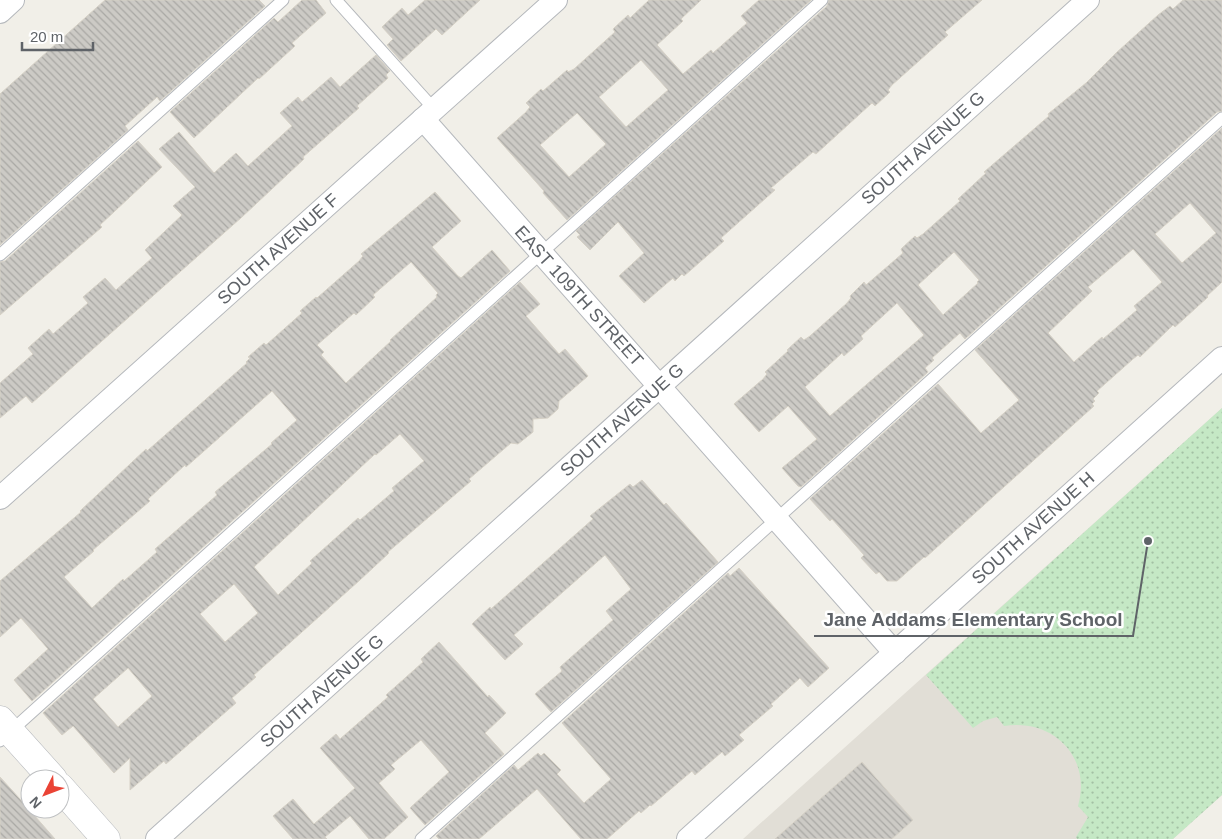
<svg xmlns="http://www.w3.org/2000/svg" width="1222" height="839" font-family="Arial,sans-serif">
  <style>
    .education { fill: #e1ded6 }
    .park { fill: url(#park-dots) }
    .building { fill: url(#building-back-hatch); stroke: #d6d1c6; fill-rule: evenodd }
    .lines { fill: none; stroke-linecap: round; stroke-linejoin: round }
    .service-casing { stroke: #b5b8bc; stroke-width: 13 }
    .minor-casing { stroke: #b5b8bc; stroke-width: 24 }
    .tertiary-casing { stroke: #b5b8bc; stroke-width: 29 }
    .service { stroke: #fff; stroke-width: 11 }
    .minor { stroke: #fff; stroke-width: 22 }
    .tertiary { stroke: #fff; stroke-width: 28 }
    .labels { text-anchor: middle; stroke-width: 5; stroke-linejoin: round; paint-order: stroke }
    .street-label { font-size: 18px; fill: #5f6368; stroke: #fff }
    .leader { fill: none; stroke: #5f6368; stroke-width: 2 }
    .callout-dot { fill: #5f6368; stroke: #fff; stroke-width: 2 }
    .callout-label { font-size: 19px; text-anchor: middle; font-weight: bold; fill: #5f6368; stroke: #fff; stroke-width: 5; stroke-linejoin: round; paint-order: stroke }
  </style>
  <defs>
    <pattern id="park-dots" width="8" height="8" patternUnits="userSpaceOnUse" patternTransform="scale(1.25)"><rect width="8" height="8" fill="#c5e8c5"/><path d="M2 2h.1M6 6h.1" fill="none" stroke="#a3c0a4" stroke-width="1.8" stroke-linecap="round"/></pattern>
    <pattern id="building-back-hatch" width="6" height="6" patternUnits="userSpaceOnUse" patternTransform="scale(1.25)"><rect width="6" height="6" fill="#cccac5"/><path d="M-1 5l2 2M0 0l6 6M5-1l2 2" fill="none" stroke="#a9a8a4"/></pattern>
  </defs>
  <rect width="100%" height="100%" fill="#f1efe8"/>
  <path class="education" d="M1222 408V795L1173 839H743Z"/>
  <path class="park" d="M1222 408V795L1173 839H1077L1076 837 1088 817 1078 806C1092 757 1053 718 1004 726L997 717 983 721 973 728 926 675Z"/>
  <g class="building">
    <path d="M105 0H259L265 6 160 101 157 97 125 126 128 130 0 245V94Z"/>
    <path d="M302 0H316L326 13 292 43 295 46 259 79 258 78 194 138 170 112 274 18 278 22Z"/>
    <path d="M425 0H480L442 35 436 29 401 61 387 45 393 39 382 27 402 8 408 15Z"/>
    <path d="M649 0H701L681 19 683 21 657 45 683 74 711 50 713 53 747 23 741 16 759 0H811L567 220 543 193 544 191 497 138 526 112 530 107 526 103 541 89 543 91 567 70 568 72 574 69 615 32 613 29 628 15 630 18ZM641 60 668 90 626 127 599 97ZM577 113 606 144 569 177 540 145Z"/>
    <path d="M829 0H982L945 32 948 35 892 85 888 90 890 92 875 106 872 103 816 154 813 152 771 188 775 190 721 238 724 241 684 276 682 274 675 281 673 278 644 303 619 276 644 253 618 222 590 250 577 237 580 235 576 231 827 6Z"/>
    <path d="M1183 0H1222V111L1217 112 965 339 960 333 932 358 934 360 925 368 928 372 801 487 798 486 782 468 817 439 788 406 759 432 734 404 763 379 767 374 765 372 788 351 787 350 801 337 804 340 810 336 847 303 851 298 850 296 864 282 866 285 903 253 901 249 915 236 917 238 923 234 960 201 958 199 986 173 984 172 1049 116 1048 114 1086 83 1116 53 1158 15 1170 6 1173 9ZM954 252 979 280 977 282 978 283 943 315 918 285ZM897 303 924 335 830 416 805 387 842 353 844 356 863 339 861 336Z"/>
    <path d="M376 55 390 71 386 75 388 78 357 106 359 108 303 157 304 159 242 217 32 403 26 396 0 418V383L33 354 28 348 49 329 53 334 88 303 83 297 105 278 116 290 152 258 145 250 182 215 173 206 195 187 159 149 179 132 214 173 236 153 248 166 292 126 280 113 298 97 302 102 331 77 340 87Z"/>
    <path d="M1222 128V282L1207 296 1208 297 1175 327 1173 325 1140 357 1138 355 1133 359 1097 391 1099 393 1093 399 1095 401 1092 404 1094 406 925 558 924 557 897 581H887L879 572 876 574 861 558 864 555 832 519 830 521 810 499 938 384 981 433 1019 400 975 350ZM1190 203 1216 233 1182 263 1155 234ZM1133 249 1162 282 1134 306 1137 310 1103 339 1102 337 1074 362 1048 333 1092 291 1088 287Z"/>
    <path d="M138 141 162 167 100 225 102 227 0 315V262L5 261Z"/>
    <path d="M435 192 461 221 432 247 458 276 461 278 492 250 510 271 32 701 14 680 48 649 21 618 0 637V581L81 512 80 511 146 449 147 451 247 363 246 362 250 358 248 357 264 343 266 345 302 313 300 311 316 297 317 298 359 261 363 256 361 254ZM411 262 438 293 436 295 437 297 390 340 391 341 346 383 321 355 324 352 317 345 354 313 356 315 375 297 373 295ZM272 391 297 420 271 443 272 444 215 492 217 495 155 549 157 552 124 581 123 579 92 608 64 577 94 551 93 550 150 501 148 499 185 465 186 467Z"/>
    <path d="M520 282 540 304 526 316 559 354 565 349 588 376 559 401 558 409 548 418 533 419V432L518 444 511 443 469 479 471 481 388 552 389 553 360 580 254 675 256 677 232 698 236 703 166 764 164 761 130 790V758L114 773 73 726 62 735 43 713ZM400 434 424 461 392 488 394 491 360 520 358 518 310 561 312 563 278 595 254 567 375 454 376 455ZM234 584 258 613 225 642 200 614ZM128 668 152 696 118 727 93 699Z"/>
    <path d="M642 480 664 505 666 503 718 562 551 712 535 694 562 671 560 667 613 620 606 611 631 589 605 555 514 635 523 644 505 660 472 624 490 607 491 609 593 519 590 516 630 484 633 487Z"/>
    <path d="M739 568 829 668 808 687 800 678 771 704 773 706 739 735 744 740 725 756 722 752 695 775 692 771 651 806 650 805 641 813 639 811 607 839H581L537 789 479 839H439L436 836 514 765 518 770 538 753 541 756 544 753 561 770 557 774 584 803 611 779 562 723 728 573 730 576Z"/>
    <path d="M439 642 488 697 489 695 506 713 485 733 504 754 425 825 410 808 449 772 421 740 391 765 395 769 379 783 408 817 384 839H369L350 816 325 837 327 839H293L273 816 293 799 314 824 355 788 320 748 336 734 340 739 388 697 386 695 423 662 421 659Z"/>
    <path d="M862 762 913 820 892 839H775Z"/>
    <path d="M0 777 20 799 55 839H0Z"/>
  </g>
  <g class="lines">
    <defs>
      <g id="service">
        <path d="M336 0 434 109"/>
        <path d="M0 255 283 0"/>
        <path d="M0 741 822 0"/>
        <path d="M421 839 1222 118"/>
      </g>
      <g id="minor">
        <path d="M0 12 13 0"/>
        <path d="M423 119 895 653"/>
        <path d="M0 498 556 0"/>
        <path d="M157 839 1088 0"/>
        <path d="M688 839 1222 358"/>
      </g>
      <g id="tertiary">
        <path d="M0 720 53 779"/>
        <path d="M60 787 106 839"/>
      </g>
    </defs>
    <use href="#service" class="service-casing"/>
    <use href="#minor" class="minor-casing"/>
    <use href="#tertiary" class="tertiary-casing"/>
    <use href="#service" class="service"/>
    <use href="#minor" class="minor"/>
    <use href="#tertiary" class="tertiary"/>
  </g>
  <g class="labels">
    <g class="street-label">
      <text transform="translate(923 148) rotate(-42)" y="6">SOUTH AVENUE G</text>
      <text transform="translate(278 249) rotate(-42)" y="6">SOUTH AVENUE F</text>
      <text transform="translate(579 296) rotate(48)" y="6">EAST 109TH STREET</text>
      <text transform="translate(622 420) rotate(-42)" y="6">SOUTH AVENUE G</text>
      <text transform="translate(1033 528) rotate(-42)" y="6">SOUTH AVENUE H</text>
      <text transform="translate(322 691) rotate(-42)" y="6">SOUTH AVENUE G</text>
    </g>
  </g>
  <path class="leader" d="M1148 541L1133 636H814"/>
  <circle class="callout-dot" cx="1148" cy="541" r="5"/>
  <g class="callout-label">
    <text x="973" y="626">Jane Addams Elementary School</text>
  </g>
  <g transform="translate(45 794) rotate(228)"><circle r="24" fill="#ffffff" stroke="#bfc1c3"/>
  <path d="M0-4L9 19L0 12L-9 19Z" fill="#ea4335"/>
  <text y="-8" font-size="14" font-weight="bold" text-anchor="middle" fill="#5f6368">N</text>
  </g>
  <path d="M22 42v8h71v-8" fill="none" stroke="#5f6368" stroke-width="2.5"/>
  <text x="30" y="42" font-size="15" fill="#5f6368" stroke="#ffffff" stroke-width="4" paint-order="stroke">20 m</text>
</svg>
